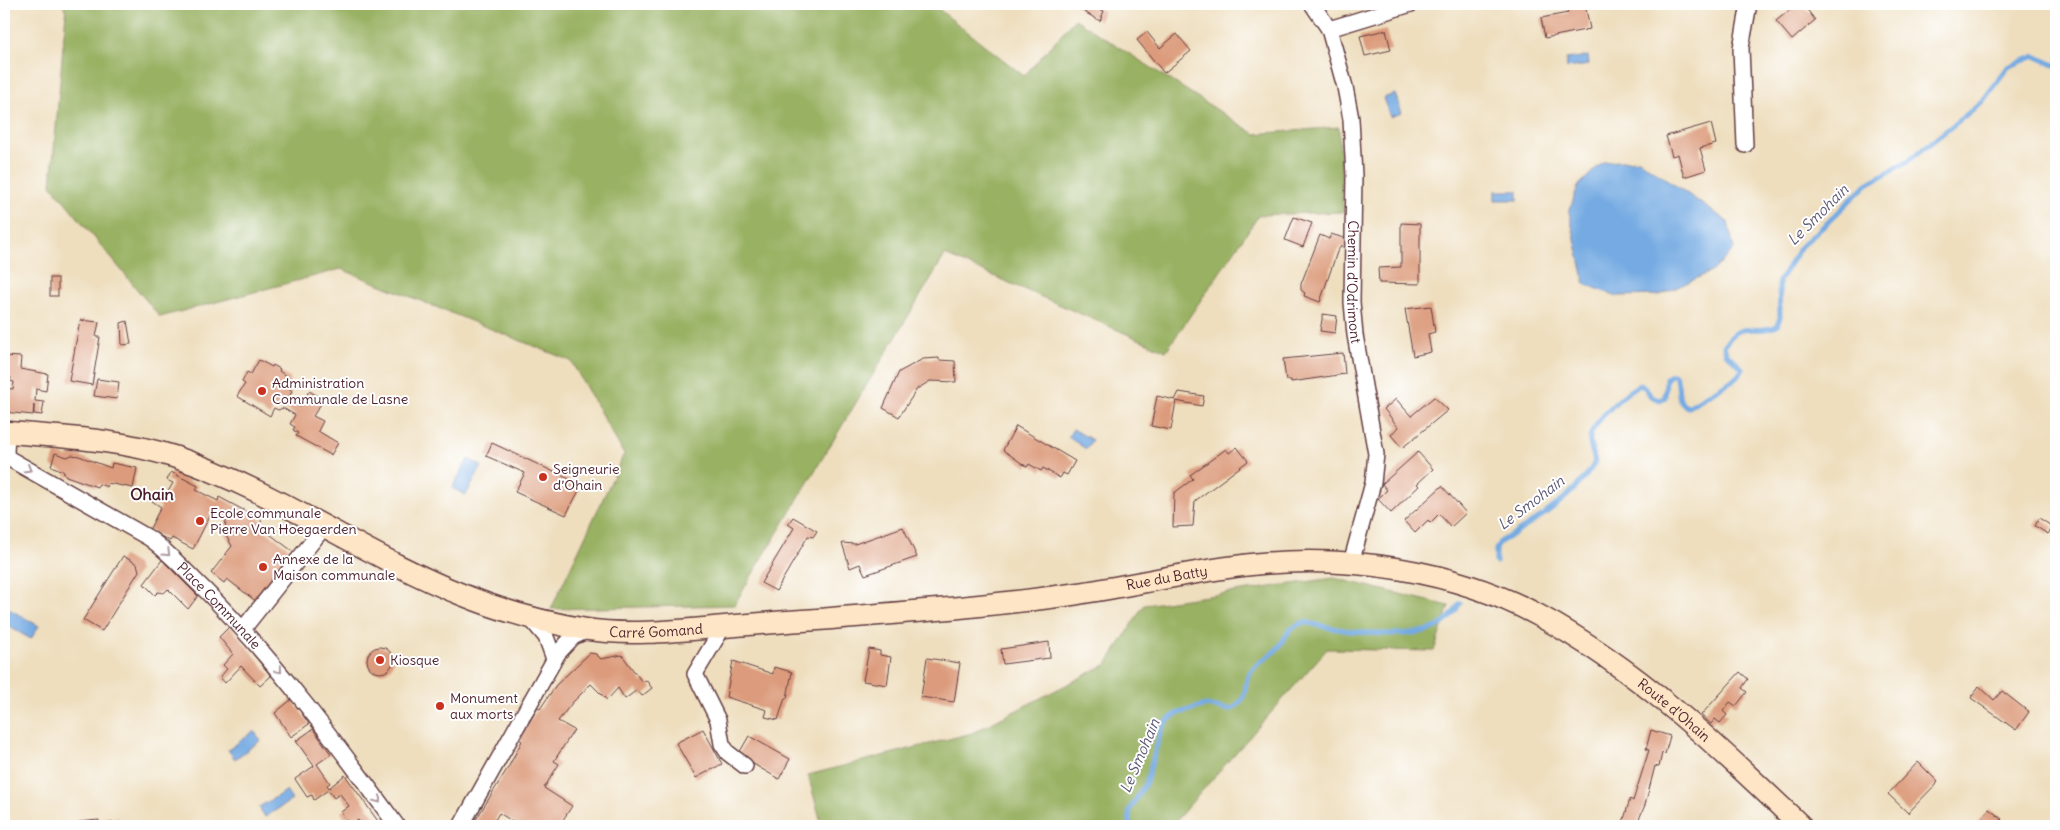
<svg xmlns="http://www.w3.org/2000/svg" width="2060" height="830" font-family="Delius,sans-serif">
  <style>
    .forest { fill: #98b162; stroke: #716846 }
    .water { fill: #74aae2; stroke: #5f6486 }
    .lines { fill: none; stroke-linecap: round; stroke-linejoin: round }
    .stream { stroke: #74aae2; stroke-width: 5 }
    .building { fill: #dc9b7b }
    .street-casing { stroke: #633c41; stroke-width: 18 }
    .secondary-casing { stroke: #633c41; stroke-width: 24 }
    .street { stroke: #fff; stroke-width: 15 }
    .secondary { stroke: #fde5c5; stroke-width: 21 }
    .oneway { stroke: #ae9aa0 }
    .poi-dot { fill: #c8321e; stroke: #fff; stroke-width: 2 }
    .labels { text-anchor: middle; stroke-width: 4; stroke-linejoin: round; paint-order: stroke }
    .street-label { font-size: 14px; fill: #4a1f2b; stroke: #fff }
    .poi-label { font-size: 14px; fill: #4a1f2b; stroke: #fff; text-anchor: start }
    .water-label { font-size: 15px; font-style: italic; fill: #5b5774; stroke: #fff }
    .quarter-label { font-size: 16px; font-weight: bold; fill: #4a1f2b; stroke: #fff }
  </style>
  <rect width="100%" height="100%" fill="#fff"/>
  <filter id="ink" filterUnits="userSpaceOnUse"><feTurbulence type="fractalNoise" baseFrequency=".02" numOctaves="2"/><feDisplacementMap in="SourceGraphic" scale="10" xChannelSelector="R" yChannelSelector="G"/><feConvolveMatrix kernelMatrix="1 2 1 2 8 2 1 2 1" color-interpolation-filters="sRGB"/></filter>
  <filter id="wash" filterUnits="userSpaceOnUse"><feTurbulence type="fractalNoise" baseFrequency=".0096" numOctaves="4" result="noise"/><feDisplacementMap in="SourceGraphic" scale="20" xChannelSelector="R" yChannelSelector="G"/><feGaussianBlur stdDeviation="1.12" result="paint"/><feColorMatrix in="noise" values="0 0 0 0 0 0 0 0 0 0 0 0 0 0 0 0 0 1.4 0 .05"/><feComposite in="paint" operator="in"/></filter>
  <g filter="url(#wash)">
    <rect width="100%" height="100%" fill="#eedebe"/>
    <g class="forest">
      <path d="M63 4H932L1024 76 1075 19 1255 134 1339 127 1343 212 1259 215 1166 351 945 255 734 605 551 609 624 454 571 361 341 269 160 317 51 185 66 12Z"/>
      <path d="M1334 578 1449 606 1434 651 1327 649 1171 826H822L808 775 972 733 1107 664 1144 605Z"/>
    </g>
    <g class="water">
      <path d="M1588 56 1589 65 1567 68 1566 59Z"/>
      <path d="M1395 94 1402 113 1390 117 1383 98Z"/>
      <path d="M1639 160 1728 222 1734 249 1713 271 1660 295 1616 296 1585 284 1569 212 1578 186 1603 162Z"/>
      <rect x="1495" y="191" width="23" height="9"/>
      <path d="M1073 429 1092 440 1086 449 1068 437Z"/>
      <path d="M468 459 482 466 466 495 452 488Z"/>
      <path d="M9 609 39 626 31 639 4 624V619Z"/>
      <path d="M254 731 261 740 235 759 228 750Z"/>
      <path d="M286 791 292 800 265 817 259 807Z"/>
    </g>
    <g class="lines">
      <g class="stream">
        <path d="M1496 562V549L1500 542C1532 524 1578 494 1595 462 1594 455 1589 445 1590 439 1591 423 1626 391 1640 385L1646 388 1651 397 1660 400 1665 397 1666 379 1671 375H1675C1682 386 1674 403 1688 407L1736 378 1743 369 1726 353 1724 346C1741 318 1755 336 1777 326L1780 317 1779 281 1801 246 1826 224 1867 184 1908 161 1981 103 2008 67 2035 56 2056 66"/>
        <path d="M1130 826 1129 811 1146 782 1161 731 1166 722 1176 714 1206 705 1230 710C1253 697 1240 686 1251 671 1257 663 1268 657 1275 651 1288 639 1282 630 1305 622 1339 631 1397 640 1432 629 1444 625 1454 614 1460 603"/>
      </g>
    </g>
    <g id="blocks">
      <g class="building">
        <path d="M1081 4H1097L1095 7 1104 11 1100 21 1079 9Z"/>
        <path d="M1566 4H1585L1590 29 1545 38 1541 18 1568 13Z"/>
        <path d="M1797 4H1803L1815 20 1792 40 1776 21Z"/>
        <path d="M1386 30 1391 50 1365 56 1360 36Z"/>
        <path d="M1147 32 1160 48 1177 34 1191 51 1164 73 1137 40Z"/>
        <path d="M1711 123 1716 144 1700 148 1706 170 1684 177 1678 154 1672 156 1666 136Z"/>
        <path d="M1294 217 1312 223 1303 247 1285 240Z"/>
        <path d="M1401 223 1420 224V284L1379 283 1378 268 1401 267Z"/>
        <path d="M1331 234 1347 239 1345 248 1341 246 1337 252 1320 302 1304 296 1305 293 1301 290V284L1320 235 1329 239Z"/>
        <rect x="50" y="278" width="8" height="18"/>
        <path d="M1431 306 1435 332 1428 334 1431 352 1413 356 1405 309Z"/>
        <path d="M1323 314 1337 316 1335 333 1320 331Z"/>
        <path d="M80 320 99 322 96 337H100L92 385 69 381Z"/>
        <path d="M127 321 131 344 122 345 121 323Z"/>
        <path d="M1343 353 1345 374 1291 382V380H1286L1283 359Z"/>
        <path d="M4 356 21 357 20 369 48 374 46 391 36 389 35 401 44 402 42 415 34 414V405L33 415 4 412V388L13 389 14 382 10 381 11 377H4Z"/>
        <path d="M939 358V360L955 361 956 382 930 381 917 389 899 417 883 408 899 372 923 359Z"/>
        <path d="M259 360 272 367 273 365 280 369 279 371 291 379 287 386 292 391 288 399 300 407 309 391 324 399 313 416 323 421 318 431 338 443 331 455 296 436 298 433 293 430 295 427 290 424 295 415 283 408 278 410 274 408 270 416 237 396 245 384 242 382 247 372 251 374Z"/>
        <path d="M97 379 119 382 117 399 94 396Z"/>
        <path d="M1179 392 1204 396 1202 406 1176 401 1171 430 1151 426 1157 396 1175 400Z"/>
        <path d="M1434 397 1448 410 1402 448 1391 435 1398 427 1384 409 1396 399 1411 416Z"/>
        <path d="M1016 426 1075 461 1067 475 1063 473 1060 478 1043 468 1041 471 1029 464 1027 467 1003 450Z"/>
        <path d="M492 443 582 485 566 515 515 492 525 473 486 456Z"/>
        <path d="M1237 447 1248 461 1195 501 1193 526 1173 527 1174 493 1193 479 1190 475 1226 449 1229 453Z"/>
        <path d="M1418 452 1433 469 1417 484 1419 486 1391 513 1378 499 1387 490 1382 484Z"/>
        <path d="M55 453 67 457 72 455 79 456 111 468 112 463 137 468 133 488 108 483 107 487 99 484 97 487 66 476 63 471 51 466Z"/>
        <path d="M171 472 198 486 196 490 218 501 219 497 262 520 259 526 295 553 257 602 227 579 224 583 211 573 232 546 225 534 226 519 212 512 193 549 172 538 170 541 149 530 161 507 152 501 156 493 165 497 173 483 167 480Z"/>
        <path d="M1442 486 1466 513 1451 527 1439 514 1430 523 1428 520 1415 533 1404 521Z"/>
        <path d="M793 517 817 531 813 537 808 536 776 591 761 583 794 528 788 524Z"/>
        <path d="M2039 518 2053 527 2048 534 2035 526Z"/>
        <path d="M903 527 917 557 865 575 860 564 850 568 842 543 855 544Z"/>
        <path d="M123 556 137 564 139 571 102 631 83 620Z"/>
        <path d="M162 560 198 596 188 609 168 589 164 593 158 592 155 595 144 584Z"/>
        <path d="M230 626 271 676 260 686 241 666 225 683 220 677 227 669 223 665 233 654 219 637Z"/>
        <path d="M1049 642 1050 658 1003 664 1001 649Z"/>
        <circle cx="380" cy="660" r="13"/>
        <path d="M869 649 880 651V655L891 657 887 685 863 681Z"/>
        <path d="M590 653 596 654 601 659 622 655 642 682 646 680 652 688 642 696 637 690 625 699 618 688 607 700 591 684 572 703 558 721 574 730 554 761 559 764 544 788 572 806 559 826H520L499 813 495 820 504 826H472L509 766 522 741 519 739 538 708 540 709 556 685Z"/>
        <path d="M927 658 960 663 954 702 921 697Z"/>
        <path d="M733 661 773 674 774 667 792 672 787 698H785L778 720 765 717 767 710 726 697Z"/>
        <path d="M1740 672 1748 679 1742 688 1747 692 1736 706 1730 702 1723 711 1727 715 1720 723 1715 719 1711 724 1701 715Z"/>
        <path d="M1979 686 1994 700 2002 691 2029 712 2016 730 1971 698Z"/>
        <path d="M292 699 309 724 291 737 275 713Z"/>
        <path d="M313 729 331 754 317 764 330 783 327 785 329 788 345 775 380 824 363 826 358 820 350 825 341 812 349 806 340 794 334 798 328 790 314 800 312 795 307 797 295 779 314 766 296 741Z"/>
        <path d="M703 729 722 764 696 778 676 743Z"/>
        <path d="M1651 730 1670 736 1665 754 1662 753 1659 767 1655 766 1645 805 1636 826H1622L1630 799 1633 801 1649 750 1646 749Z"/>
        <path d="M749 736 790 759 779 779 738 755Z"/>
        <path d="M1918 762 1938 782 1908 813 1888 794Z"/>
        <path d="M1989 809 2002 819 1995 826H1985L1979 821Z"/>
        <path d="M99 820V824L121 822V826H73L79 822Z"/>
      </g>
    </g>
  </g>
  <g filter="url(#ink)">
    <use href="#blocks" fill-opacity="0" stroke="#633c41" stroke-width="1"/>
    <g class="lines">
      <defs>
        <g id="street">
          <path id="s1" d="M1312 4 1329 29 1345 87 1351 119 1354 176 1352 302 1355 335 1376 454 1373 483 1351 563"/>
          <path d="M1329 29 1411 4"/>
          <path d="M1745 145 1741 48 1749 4"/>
          <path id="s2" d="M7 433 6 453 8 458 149 538C170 553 187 573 205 590 277 662 337 744 397 826"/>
          <path d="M530 618 546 637 554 659"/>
          <path d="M723 627 695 674 718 720 722 744 728 753 745 766"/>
          <path d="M243 629 324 527"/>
          <path d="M461 826 558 653 573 637 588 630"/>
        </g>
        <g id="secondary">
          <path id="s3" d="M4 432C62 437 120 439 175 457 276 491 365 556 463 595 502 611 543 622 584 629 628 636 675 631 719 627 754 624 790 621 825 619 909 612 992 606 1075 594 1136 585 1196 570 1256 564 1351 555 1454 570 1538 615 1637 668 1721 749 1801 826"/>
        </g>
      </defs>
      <use href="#street" class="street-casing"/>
      <use href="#secondary" class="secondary-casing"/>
      <use href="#street" class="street"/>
      <use href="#secondary" class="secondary"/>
    </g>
    <defs><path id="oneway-chevron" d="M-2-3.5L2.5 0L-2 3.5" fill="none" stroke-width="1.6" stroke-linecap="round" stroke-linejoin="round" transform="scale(1.25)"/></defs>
    <g class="oneway">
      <use href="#oneway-chevron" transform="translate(28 469) rotate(30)"/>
      <use href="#oneway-chevron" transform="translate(167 553) rotate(44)"/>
      <use href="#oneway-chevron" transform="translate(279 670) rotate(50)"/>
      <use href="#oneway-chevron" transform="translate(378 800) rotate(53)"/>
    </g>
  </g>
  <g class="poi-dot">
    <circle cx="262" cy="391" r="5"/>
    <circle cx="543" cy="477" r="5"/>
    <circle cx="200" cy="521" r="5"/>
    <circle cx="263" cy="567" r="5"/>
    <circle cx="380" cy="660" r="5"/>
    <circle cx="440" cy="706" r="5"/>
  </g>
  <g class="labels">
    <g class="street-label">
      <text dy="5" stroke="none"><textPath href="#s1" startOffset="286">Chemin d'Odrimont</textPath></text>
      <text dy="5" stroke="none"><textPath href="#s3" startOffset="1205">Rue du Batty</textPath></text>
      <text dy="5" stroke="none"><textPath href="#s2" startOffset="285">Place Communale</textPath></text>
      <text dy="5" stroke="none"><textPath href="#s3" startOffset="691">Carré Gomand</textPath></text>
      <text dy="5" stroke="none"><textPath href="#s3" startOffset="1752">Route d'Ohain</textPath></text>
    </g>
    <g class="poi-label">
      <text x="272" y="388">Administration<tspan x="272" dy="16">Communale de Lasne</tspan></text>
      <text x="553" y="474">Seigneurie<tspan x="553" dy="16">d’Ohain</tspan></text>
      <text x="210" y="518">Ecole communale<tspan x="210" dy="16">Pierre Van Hoegaerden</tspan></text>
      <text x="273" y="564">Annexe de la<tspan x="273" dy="16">Maison communale</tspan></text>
      <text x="390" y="665">Kiosque</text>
      <text x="450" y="703">Monument<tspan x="450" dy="16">aux morts</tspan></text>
    </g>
    <g class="water-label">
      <text transform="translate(1818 215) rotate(-45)" y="5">Le Smohain</text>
      <text transform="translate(1531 503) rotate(-37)" y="5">Le Smohain</text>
      <text transform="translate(1140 756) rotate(-67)" y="5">Le Smohain</text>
    </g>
    <g class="quarter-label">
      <text x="152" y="500">Ohain</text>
    </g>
  </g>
  <rect width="2060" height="830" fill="none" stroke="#fff" stroke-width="20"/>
</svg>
